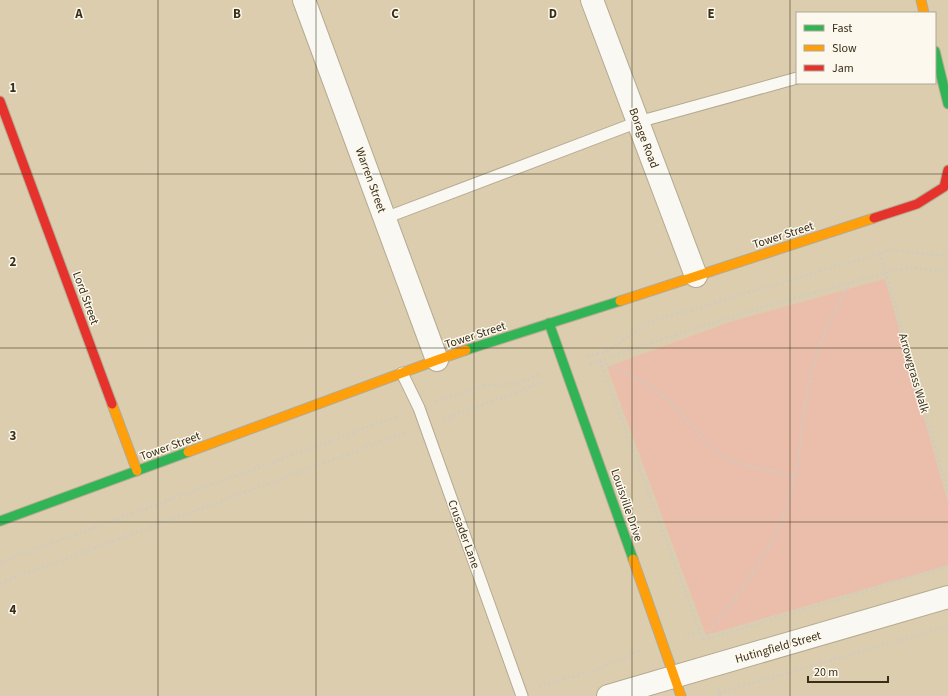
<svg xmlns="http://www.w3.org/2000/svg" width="948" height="696" font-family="'Source Sans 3',sans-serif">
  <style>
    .green { fill: #eabeaa }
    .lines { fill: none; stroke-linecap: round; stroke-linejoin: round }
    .lane-casing { stroke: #b5aa91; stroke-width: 13 }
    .street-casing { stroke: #b5aa91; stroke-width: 24 }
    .fast-casing { stroke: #b5aa91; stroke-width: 11 }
    .slow-casing { stroke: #b5aa91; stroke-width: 11 }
    .jam-casing { stroke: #b5aa91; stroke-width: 11 }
    .path { stroke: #d0cbc2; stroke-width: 2.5; stroke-dasharray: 2 3; stroke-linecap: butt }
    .lane { stroke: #faf8f3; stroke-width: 11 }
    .street { stroke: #faf8f3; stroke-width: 22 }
    .fast { stroke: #30b455; stroke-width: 9 }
    .slow { stroke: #ff9f0a; stroke-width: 9 }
    .jam { stroke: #e5322d; stroke-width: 9 }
    .grid { fill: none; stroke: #392f18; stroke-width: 1; stroke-opacity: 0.55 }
    .labels { text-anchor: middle; stroke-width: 3; stroke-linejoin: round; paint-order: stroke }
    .street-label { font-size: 12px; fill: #392f18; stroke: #fdf8ed }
    .grid-label { font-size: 13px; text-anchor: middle; font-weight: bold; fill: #392f18; stroke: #fdf8ed; stroke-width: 3; stroke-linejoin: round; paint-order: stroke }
  </style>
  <rect width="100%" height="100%" fill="#dbcdae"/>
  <path class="green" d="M885 279 948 503V565L706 635 607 367 730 322Z"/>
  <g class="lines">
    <defs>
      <g id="lane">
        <path d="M385 218 638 122 797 78"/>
        <path d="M402 373 419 408 522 696"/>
      </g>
      <g id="street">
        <path d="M304 0 437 360"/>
        <path d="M592 0 696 276"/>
        <path d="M608 696 948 597"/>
      </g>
      <g id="fast">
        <path d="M935 51 948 104"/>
        <path d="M549 323 633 559"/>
        <path d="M466 350 620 301"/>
        <path d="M0 521 188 452"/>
      </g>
      <g id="slow">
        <path d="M921 0 924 13"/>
        <path d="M620 301 874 218"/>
        <path d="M112 404 137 471"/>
        <path d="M188 452 437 360 466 350"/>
        <path d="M633 559 681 696"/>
      </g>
      <g id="jam">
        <path d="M0 101 112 404"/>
        <path d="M874 218 917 204 944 187 948 170"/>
      </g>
    </defs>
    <use href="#lane" class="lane-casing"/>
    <use href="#street" class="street-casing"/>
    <use href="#fast" class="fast-casing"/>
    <use href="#slow" class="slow-casing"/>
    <use href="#jam" class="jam-casing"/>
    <g class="path">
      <path d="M880 253 948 493"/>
      <path d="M587 357 609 350 647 323 891 250 948 256"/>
      <path d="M600 361 703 640"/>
      <path d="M601 361 648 385 670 401 710 447 733 462 794 477"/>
      <path d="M590 365 640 346 780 302 885 273 909 267 948 273"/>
      <path d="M436 402 482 386 519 383 541 374"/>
      <path d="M444 419 544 382"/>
      <path d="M0 562 401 415"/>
      <path d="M0 583 407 432"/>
      <path d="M687 636 700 632"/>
      <path d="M703 640C736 597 772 555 788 502 801 461 801 419 810 377 817 344 834 313 849 283"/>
      <path d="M703 640 948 566"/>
      <path d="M539 686 599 669 640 651"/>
      <path d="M718 689 720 696"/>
      <path d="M719 693 948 626"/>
    </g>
    <use href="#lane" class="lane"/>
    <use href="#street" class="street"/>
    <use href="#fast" class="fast"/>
    <use href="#slow" class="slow"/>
    <use href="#jam" class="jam"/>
  </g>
  <path class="grid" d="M158 0V696M316 0V696M474 0V696M632 0V696M790 0V696M0 174H948M0 348H948M0 522H948"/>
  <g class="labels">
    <g class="street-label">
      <text transform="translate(644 138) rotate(69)" y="4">Borage Road</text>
      <text transform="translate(371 180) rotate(70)" y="4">Warren Street</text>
      <text transform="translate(783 235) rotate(-18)" y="4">Tower Street</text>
      <text transform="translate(86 298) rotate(70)" y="4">Lord Street</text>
      <text transform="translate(475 335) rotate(-18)" y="4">Tower Street</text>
      <text transform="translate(914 373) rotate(74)" y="4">Arrowgrass Walk</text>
      <text transform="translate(170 446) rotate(-20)" y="4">Tower Street</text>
      <text transform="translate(627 505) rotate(71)" y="4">Louisville Drive</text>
      <text transform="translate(464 534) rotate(70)" y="4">Crusader Lane</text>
      <text transform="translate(778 647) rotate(-16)" y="4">Hutingfield Street</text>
    </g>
  </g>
  <g class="grid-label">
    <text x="79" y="18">A</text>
    <text x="237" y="18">B</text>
    <text x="395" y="18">C</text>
    <text x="553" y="18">D</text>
    <text x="711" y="18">E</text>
    <text x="13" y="92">1</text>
    <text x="13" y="266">2</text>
    <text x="13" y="440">3</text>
    <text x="13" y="614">4</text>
  </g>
  <rect x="796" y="12" width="140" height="72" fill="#fdf8ed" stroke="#afa898"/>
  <rect x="804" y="25" width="20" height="6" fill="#30b455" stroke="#afa898"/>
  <text x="832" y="32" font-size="12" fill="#392f18">Fast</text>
  <rect x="804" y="45" width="20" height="6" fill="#ff9f0a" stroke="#afa898"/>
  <text x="832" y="52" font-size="12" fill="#392f18">Slow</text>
  <rect x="804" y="65" width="20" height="6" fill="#e5322d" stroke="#afa898"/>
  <text x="832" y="72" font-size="12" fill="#392f18">Jam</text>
  <path d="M808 676v6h80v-6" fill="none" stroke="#392f18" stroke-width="2"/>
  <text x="814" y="676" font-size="12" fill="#392f18" stroke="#fdf8ed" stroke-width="3" paint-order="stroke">20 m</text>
</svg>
